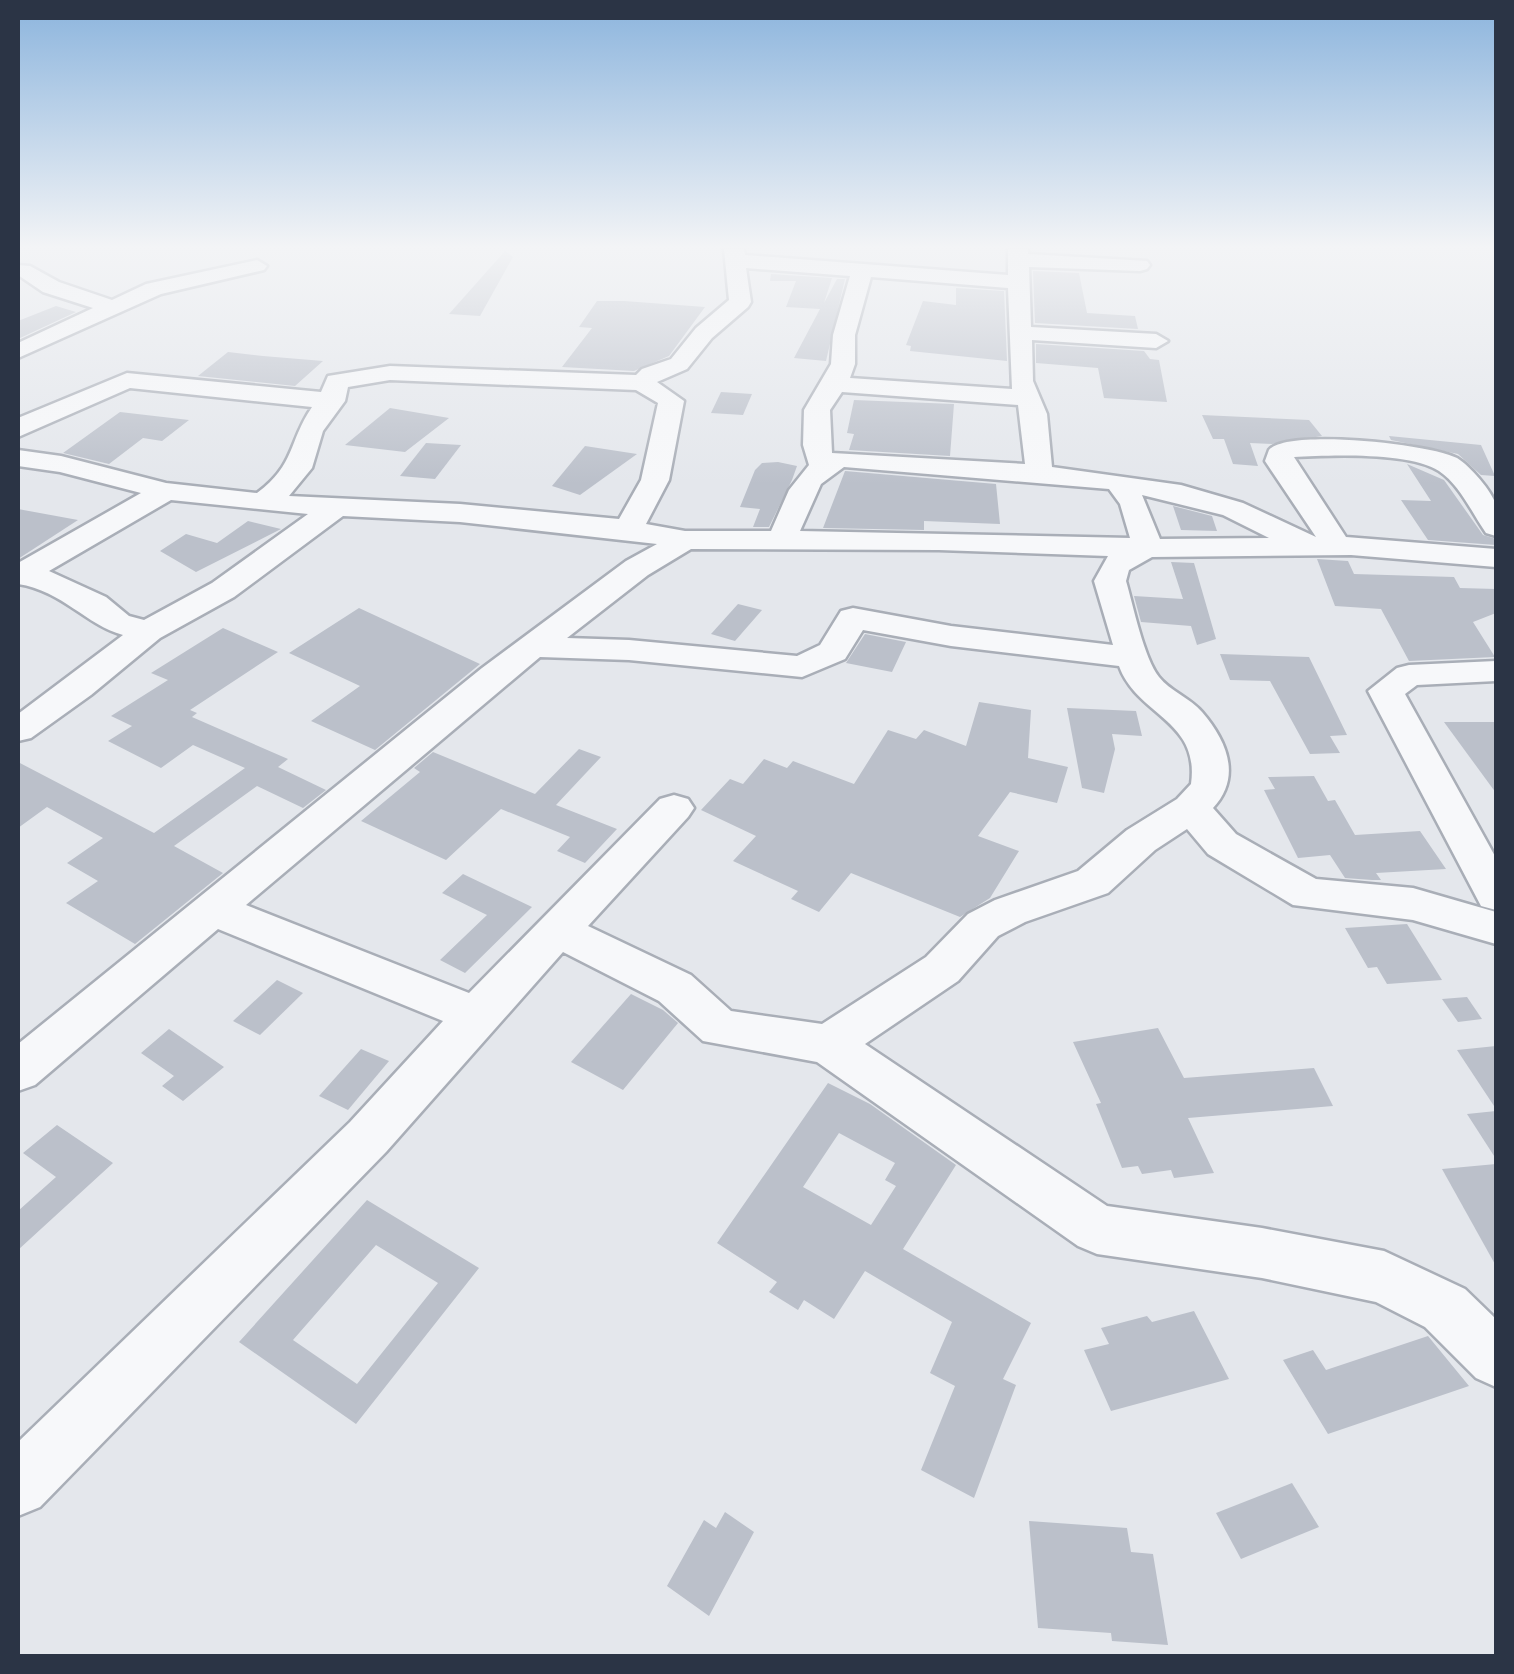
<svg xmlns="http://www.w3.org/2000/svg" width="1514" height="1674" font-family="Figtree,sans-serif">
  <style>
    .building { fill: #bbc0ca; fill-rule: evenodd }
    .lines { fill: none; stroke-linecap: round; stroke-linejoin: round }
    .minor-casing { stroke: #a9aeb7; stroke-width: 5 }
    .minor { fill: #f7f8fa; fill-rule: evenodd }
  </style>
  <rect width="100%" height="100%" fill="#e4e7ec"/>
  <g class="building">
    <path d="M505 251 513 257 480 316 449 314Z"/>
    <path d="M1033 271 1079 273 1087 313 1135 316 1138 329 1035 323Z"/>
    <path d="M771 274 832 278 824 303 837 279H845L826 361 794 358 820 309 786 307 796 281H770Z"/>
    <path d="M956 288 1004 291 1007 361 910 351 911 346 906 345 923 301 956 305Z"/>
    <path d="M597 301H624L705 307 669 356 634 371 562 367 592 328 579 327Z"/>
    <path d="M56 306 76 312 18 339V321Z"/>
    <path d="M1036 344 1144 351 1150 359 1159 360 1167 402 1104 398 1098 368 1036 363Z"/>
    <path d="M228 352 263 356 323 361 295 386 198 376Z"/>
    <path d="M721 392 752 394 743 415 711 413Z"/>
    <path d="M854 400 954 404 950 456 849 450 854 434 847 433Z"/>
    <path d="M390 408 449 418 405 452 345 445Z"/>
    <path d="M120 412 189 420 162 441 143 438 109 464 63 453Z"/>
    <path d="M1202 415 1309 420 1322 436 1272 444 1250 443 1258 466 1233 464 1224 439H1213Z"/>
    <path d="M1389 436 1481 445 1495 476 1481 475 1458 454 1391 440Z"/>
    <path d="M426 443 461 445 435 479 400 476Z"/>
    <path d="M585 446 637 454 580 495 552 486Z"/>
    <path d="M778 462 797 466 792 480 769 527H753L760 509 740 507 755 470 762 463Z"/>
    <path d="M1407 464 1444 480 1483 535 1496 539V545L1428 540 1401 500 1431 501Z"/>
    <path d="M845 471 996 484 1000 524 924 521V530L823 528Z"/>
    <path d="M1173 506 1212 516 1217 531 1181 530Z"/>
    <path d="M18 509 78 520 18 559Z"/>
    <path d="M248 521 281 529 196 572 160 551 186 534 217 543Z"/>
    <path d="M1317 559 1348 561 1354 574 1454 577 1460 588 1496 589V613L1473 622 1495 657 1409 661 1381 609 1335 606Z"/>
    <path d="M1171 562 1194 563 1216 639 1197 645 1191 626 1141 622 1134 596 1183 599Z"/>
    <path d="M738 604 762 610 735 641 711 634Z"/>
    <path d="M359 608 480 664 375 750 311 721 360 686 289 653Z"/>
    <path d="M223 628 278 652 190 710 197 713 192 717 288 759 278 767 326 790 303 808 257 786 174 846 223 873 135 944 66 903 98 881 67 863 103 838 47 807 18 828V762L154 833 245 768 193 745 161 768 108 741 132 726 111 716 168 680 151 673Z"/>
    <path d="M865 634 906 642 892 672 846 663Z"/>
    <path d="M1220 654 1309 657 1347 735 1330 736 1340 753 1310 754 1270 681 1230 680Z"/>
    <path d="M979 702 1031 710 1028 758 1068 767 1057 803 1010 792 978 836 1019 851 990 898 960 917 851 873 819 912 791 899 798 891 733 861 756 836 701 810 730 779 743 784 764 759 787 768 793 761 854 784 888 730 916 739 924 730 966 746Z"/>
    <path d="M1067 708 1136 711 1142 736 1112 734 1115 749 1104 793 1082 788Z"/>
    <path d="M1444 722H1496V793Z"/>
    <path d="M579 749 601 757 556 805 617 829 585 863 557 851 570 837 501 809 446 860 361 821 420 772 414 768 433 752 535 794Z"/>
    <path d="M1314 776 1328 801 1335 800 1355 835 1420 831 1446 869 1376 873 1381 880H1372L1345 878 1330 855 1298 858 1264 790 1275 789 1268 777Z"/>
    <path d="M463 874 532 907 465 973 440 960 487 915 442 893Z"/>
    <path d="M1407 924 1442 980 1387 984 1377 967 1368 968 1345 928Z"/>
    <path d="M277 980 303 993 260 1035 233 1021Z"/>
    <path d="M631 994 663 1010 678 1023 623 1090 571 1062Z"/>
    <path d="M1467 997 1482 1019 1458 1022 1442 999Z"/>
    <path d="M1158 1028 1184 1078 1314 1068 1333 1106 1188 1118 1214 1173 1174 1178 1171 1170 1142 1174 1138 1166 1122 1168 1096 1104 1101 1103 1073 1042Z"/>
    <path d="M169 1029 224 1067 183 1101 162 1086 174 1076 141 1053Z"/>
    <path d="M1496 1046V1109L1457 1050Z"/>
    <path d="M361 1049 389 1061 348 1110 319 1096Z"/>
    <path d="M828 1083 870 1104 956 1165 903 1249 1031 1323 1003 1379 1016 1385 974 1498 921 1470 955 1386 930 1373 952 1322 865 1271 834 1319 804 1300 798 1310 769 1292 777 1282 717 1243ZM839 1133 895 1163 885 1180 896 1186 871 1225 803 1187Z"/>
    <path d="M1496 1111V1159L1467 1114Z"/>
    <path d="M57 1125 113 1163 18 1250V1211L56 1177 23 1153Z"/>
    <path d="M1496 1164V1266L1442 1169Z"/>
    <path d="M367 1200 479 1268 356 1424 239 1342ZM376 1245 438 1283 357 1384 293 1340Z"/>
    <path d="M1194 1311 1229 1379 1111 1411 1084 1350 1109 1344 1101 1328 1147 1316 1152 1322Z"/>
    <path d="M1428 1336 1469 1386 1328 1434 1283 1360 1313 1350 1326 1370Z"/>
    <path d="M1292 1483 1319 1527 1241 1559 1216 1513Z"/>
    <path d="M725 1512 754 1532 709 1616 667 1586 704 1520 716 1528Z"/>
    <path d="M1029 1521 1127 1528 1131 1552 1153 1554 1168 1645 1112 1641 1111 1633 1038 1628Z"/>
  </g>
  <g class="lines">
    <defs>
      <g id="minor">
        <path d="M724 249H744L745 255 1008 275V249H1028V254L1147 261 1150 265 1147 269 1140 271 1029 267 1031 327 1156 334 1168 341 1156 348 1032 340 1033 381 1047 414 1052 467 1181 485 1243 503 1316 537 1265 461 1269 450C1286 428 1431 444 1457 458 1470 466 1492 491 1496 505 1499 514 1497 528 1496 536L1486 533C1472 513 1460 485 1439 471 1410 452 1329 455 1294 457L1346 537 1496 549V567L1351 555 1152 557 1129 570 1126 581C1133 605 1144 659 1159 677 1170 691 1190 698 1202 712 1227 741 1242 777 1213 808L1236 834 1316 879 1413 888 1496 912V944L1413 920 1293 905 1208 854 1187 829 1155 850 1108 893 1025 922 998 936 958 981 865 1044 1107 1206 1262 1228 1384 1251 1465 1289 1496 1319V1387L1476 1378 1425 1327 1376 1302 1262 1278 1097 1254 1078 1246 817 1062 703 1041 659 1001 563 952 386 1152 40 1507 18 1516V1442L350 1122 443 1021 218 929 35 1085 18 1091V1044L482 668 626 561 657 544 460 522 343 516 234 597 160 638 91 695 31 738 18 741V714L123 635C86 625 63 591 18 584V563L141 493 60 472 18 466V450L61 456 166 483 257 493C296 464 288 442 312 407L130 388 18 437V418L127 373 321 392 328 376 390 366 636 375 642 369 671 359 696 328 729 300ZM746 268 850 276 833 335 831 364 804 410 803 445 809 465 789 490 771 531H685L646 524 669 480 684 401 657 382 687 369 712 338 748 307 751 302ZM871 277 1008 288 1012 389 850 378 855 364V335ZM390 380 636 390 658 403 641 480 619 519 460 504 289 496 312 468 323 431 345 401 348 387ZM842 392 1018 405 1025 464 832 453 830 410ZM844 467 1109 489 1120 504 1130 538 800 531 821 484ZM1142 495 1223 515 1269 538 1160 539ZM171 500 308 514 212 583 144 620 129 616 106 597 49 571ZM691 549 939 550 1108 556 1094 581 1113 645 951 626 853 608 841 611 820 645 797 656 629 640 567 638 648 575ZM863 630 951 646 1119 666C1137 716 1200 719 1191 784L1177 799 1127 830 1078 871 995 900 968 914 926 957 822 1024 731 1011 691 975 588 926 688 817 694 808 688 799 674 795 660 799 469 993 246 905 540 657 629 660 802 677 845 659Z"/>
        <path d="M257 260 267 266 264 270 161 294 18 358V343L93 308 43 292 18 275V265L30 266 59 282 112 300 146 284Z"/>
        <path d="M1496 661V681L1417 685 1405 694 1496 858V910L1481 906 1368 691 1397 668 1409 665Z"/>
      </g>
    </defs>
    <use href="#minor" class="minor-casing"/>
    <use href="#minor" class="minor"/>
  </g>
  <linearGradient id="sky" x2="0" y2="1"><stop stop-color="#8bb4dd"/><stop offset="0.51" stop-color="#f3f4f6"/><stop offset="1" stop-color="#f3f4f6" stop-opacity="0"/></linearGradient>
  <rect width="1514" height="484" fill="url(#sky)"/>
  <rect width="1514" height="1674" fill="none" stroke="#2b3445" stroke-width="40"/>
</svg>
